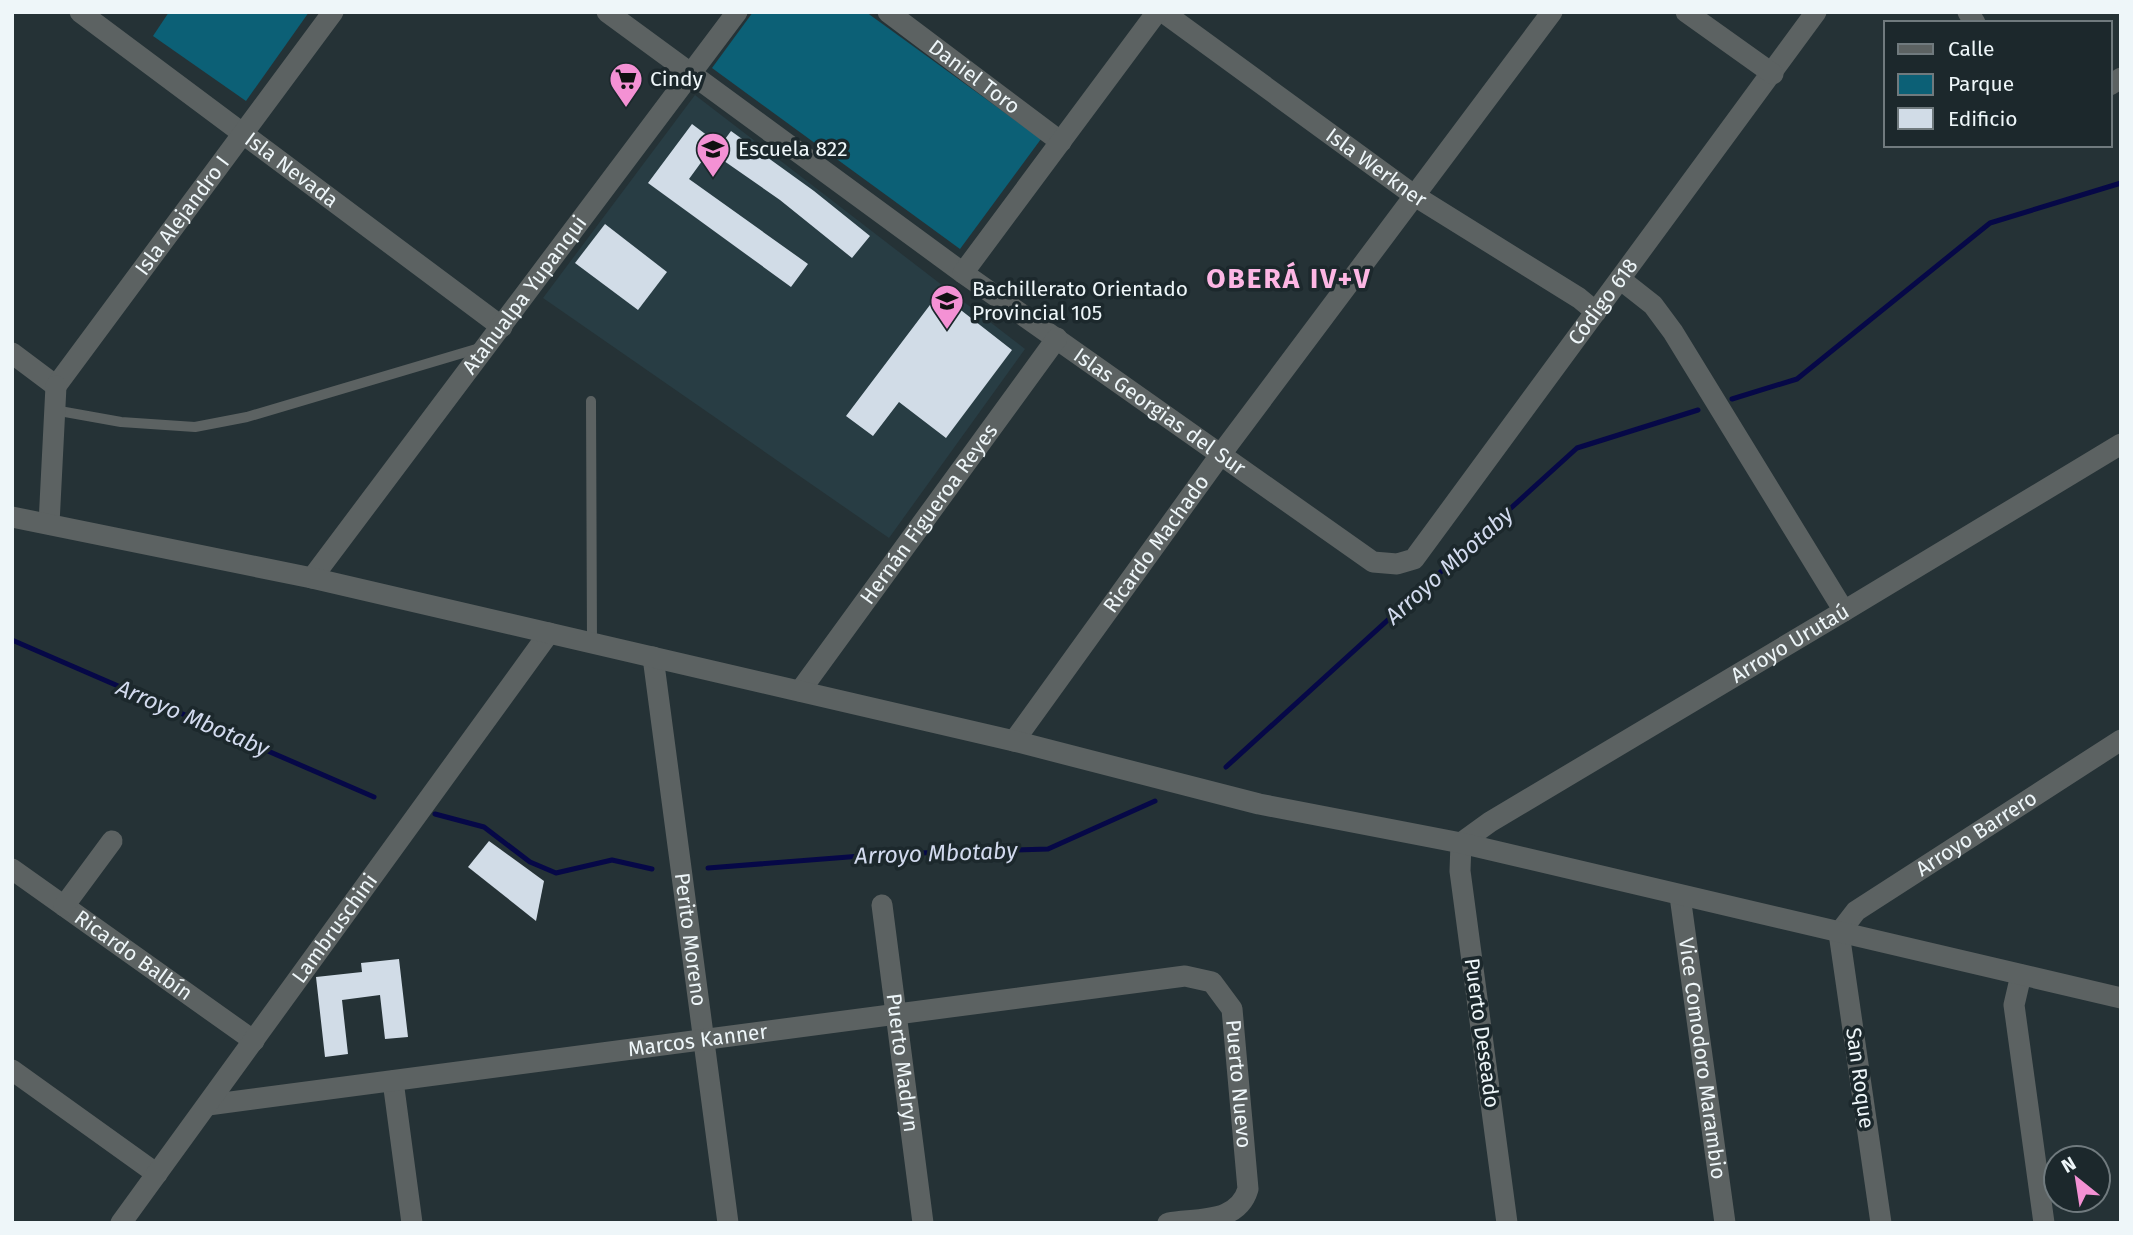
<svg xmlns="http://www.w3.org/2000/svg" width="2133" height="1235" font-family="'Fira Sans',sans-serif">
  <style>
    .built { fill: #283d44 }
    .green { fill: #0c6076 }
    .lines { fill: none; stroke-linecap: round; stroke-linejoin: round }
    .stream { stroke: #060847; stroke-width: 5 }
    .building { fill: #d1dce7 }
    .service { stroke: #5c6262; stroke-width: 10 }
    .minor { stroke: #5c6262; stroke-width: 21 }
    .tertiary { stroke: #5c6262; stroke-width: 21 }
    .labels { text-anchor: middle; stroke-width: 7; stroke-linejoin: round; paint-order: stroke }
    .street-label { font-size: 21px; fill: #eef6f9; stroke: #1c282c }
    .poi-label { font-size: 21px; fill: #eef6f9; stroke: #1c282c; text-anchor: start }
    .water-label { font-size: 23px; font-style: italic; fill: #d2daee; stroke: #1c282c }
    .district-label { font-size: 28px; font-weight: bold; letter-spacing: 2px; fill: #fdb6e4; stroke: #1c282c }
  </style>
  <rect width="100%" height="100%" fill="#253236"/>
  <path class="built" d="M695 95 1025 349 889 538 543 298Z"/>
  <g class="green">
    <path d="M169 12H309L246 101 153 36Z"/>
    <path d="M753 12H866L1041 139 960 249 712 68Z"/>
  </g>
  <g class="lines">
    <g class="stream">
      <path d="M1732 399 1797 379 1990 223 2121 183"/>
      <path d="M12 640 374 797"/>
      <path d="M1226 767 1577 448 1698 410"/>
      <path d="M435 814 484 827 530 862 556 873 612 860 652 869"/>
      <path d="M708 868 887 854 1048 849 1155 801"/>
    </g>
  </g>
  <g class="building">
    <path d="M692 124 716 142 689 179 808 264 791 287 648 183Z"/>
    <path d="M731 131 814 191 870 236 852 258 780 200 714 154Z"/>
    <path d="M605 224 667 272 638 310 575 263Z"/>
    <path d="M939 293 1012 350 946 438 899 402 873 436 846 416Z"/>
    <path d="M489 841 544 881 536 921 468 867Z"/>
    <path d="M399 959 408 1037 385 1039 380 995 342 1000 348 1054 325 1057 316 977 362 972 361 963Z"/>
  </g>
  <g class="lines">
    <g class="service">
      <path d="M591 401 592 643"/>
      <path d="M54 410 121 422 195 427 247 417 483 347"/>
    </g>
    <g class="minor">
      <path id="s1" d="M80 12 502 327"/>
      <path id="s2" d="M607 12 963 273 1373 562 1397 564 1414 559 1816 12"/>
      <path id="s3" d="M888 12 1061 142"/>
      <path id="s4" d="M1163 12 1415 196 1579 298 1596 312"/>
      <path d="M1686 12 1773 74"/>
      <path d="M1968 12 1975 23"/>
      <path d="M2110 85 2121 78"/>
      <path d="M963 273 1157 12"/>
      <path d="M1620 279 1653 305 1673 332 1844 611"/>
      <path d="M12 353 56 386"/>
      <path id="s5" d="M56 386 333 12"/>
      <path d="M49 524 56 386"/>
      <path id="s6" d="M312 578 737 12"/>
      <path id="s7" d="M653 657 728 1223"/>
      <path id="s8" d="M800 691 1057 338"/>
      <path id="s9" d="M1014 741 1221 454 1552 12"/>
      <path id="s10" d="M12 869 254 1041"/>
      <path id="s11" d="M1680 896 1725 1223"/>
      <path id="s12" d="M882 905 923 1223"/>
      <path d="M64 906 112 841"/>
      <path d="M2021 975 2014 1005 2044 1223"/>
      <path d="M12 1070 157 1174"/>
      <path d="M393 1081 412 1223"/>
      <path id="s13" d="M208 1105 1185 976 1212 982 1232 1009 1248 1189C1238 1223 1200 1218 1168 1223"/>
      <path id="s14" d="M121 1223 549 633"/>
      <path id="s15" d="M1507 1223 1460 871 1461 843 1490 822 1844 611 2121 444"/>
      <path id="s16" d="M1881 1223 1839 933 1856 911 2121 740"/>
    </g>
    <path class="tertiary" d="M12 517 312 578 1014 741 1259 804 1461 843 2121 998"/>
  </g>
  <defs>
    <symbol id="supermarket-pin" viewBox="-11 -11 22 30"><path d="M0 17L-7.5 6A9.5 9.5 0 1 1 7.5 6Z" fill="#f491d4" stroke="#1c282c"/><path d="M-6-5.5h2.5l.6 2H6L4.5 2H-2.5L-4.4-4H-6ZM-1.5 3.2a1.3 1.3 0 1 0 .1 0ZM3 3.2a1.3 1.3 0 1 0 .1 0Z" fill="#111"/></symbol>
    <symbol id="school-pin" viewBox="-11 -11 22 30"><path d="M0 17L-7.5 6A9.5 9.5 0 1 1 7.5 6Z" fill="#f491d4" stroke="#1c282c"/><path d="M0-5L7-2L0 1L-7-2ZM-4 1L0 2.5L4 1V4Q0 6-4 4Z" fill="#111"/></symbol>
  </defs>
  <g fill-rule="evenodd">
    <use href="#supermarket-pin" x="607" y="60" width="38" height="52"/>
    <use href="#school-pin" x="694" y="130" width="38" height="52"/>
    <use href="#school-pin" x="928" y="282" width="38" height="52"/>
  </g>
  <g class="labels">
    <g class="street-label">
      <text dy="7" stroke="none"><textPath href="#s3" startOffset="108">Daniel Toro</textPath></text>
      <text dy="7" stroke="none"><textPath href="#s4" startOffset="264">Isla Werkner</textPath></text>
      <text dy="7" stroke="none"><textPath href="#s1" startOffset="264">Isla Nevada</textPath></text>
      <text dy="7" stroke="none"><textPath href="#s5" startOffset="212">Isla Alejandro I</textPath></text>
      <text dy="7" stroke="none"><textPath href="#s6" startOffset="354">Atahualpa Yupanqui</textPath></text>
      <text dy="7" stroke="none"><textPath href="#s2" startOffset="1304">Código 618</textPath></text>
      <text dy="7" stroke="none"><textPath href="#s2" startOffset="682">Islas Georgias del Sur</textPath></text>
      <text dy="7" stroke="none"><textPath href="#s8" startOffset="219">Hernán Figueroa Reyes</textPath></text>
      <text dy="7" stroke="none"><textPath href="#s9" startOffset="243">Ricardo Machado</textPath></text>
      <text dy="7" stroke="none"><textPath href="#s15" startOffset="768">Arroyo Urutaú</textPath></text>
      <text dy="7" stroke="none"><textPath href="#s16" startOffset="464">Arroyo Barrero</textPath></text>
      <text dy="7" stroke="none"><textPath href="#s14" startOffset="364">Lambruschini</textPath></text>
      <text dy="7" stroke="none"><textPath href="#s7" startOffset="285">Perito Moreno</textPath></text>
      <text dy="7" stroke="none"><textPath href="#s10" startOffset="149">Ricardo Balbín</textPath></text>
      <text transform="translate(1482 1033) rotate(82)" y="7">Puerto Deseado</text>
      <text dy="7" stroke="none"><textPath href="#s13" startOffset="494">Marcos Kanner</textPath></text>
      <text dy="7" stroke="none"><textPath href="#s11" startOffset="164">Vice Comodoro Marambio</textPath></text>
      <text dy="7" stroke="none"><textPath href="#s12" startOffset="159">Puerto Madryn</textPath></text>
      <text transform="translate(1860 1078) rotate(82)" y="7">San Roque</text>
      <text dy="7" stroke="none"><textPath href="#s13" startOffset="1122">Puerto Nuevo</textPath></text>
    </g>
    <g class="poi-label">
      <text x="650" y="86">Cindy</text>
      <text x="738" y="156">Escuela 822</text>
      <text x="972" y="296">Bachillerato Orientado<tspan x="972" dy="24">Provincial 105</tspan></text>
    </g>
    <g class="water-label">
      <text transform="translate(1449 565) rotate(-42)" y="8">Arroyo Mbotaby</text>
      <text transform="translate(193 718) rotate(23)" y="8">Arroyo Mbotaby</text>
      <text transform="translate(936 853) rotate(-2)" y="8">Arroyo Mbotaby</text>
    </g>
    <g class="district-label">
      <text x="1289" y="288">OBERÁ IV+V</text>
    </g>
  </g>
  <rect width="2133" height="1235" fill="none" stroke="#eef6f9" stroke-width="28"/>
  <rect x="1884" y="21" width="228" height="126" fill="#1c282c" stroke="#707a7e" stroke-width="2"/>
  <rect x="1898" y="44" width="35" height="10" fill="#5c6262" stroke="#707a7e" stroke-width="2"/>
  <text x="1948" y="56" font-size="21" fill="#eef6f9">Calle</text>
  <rect x="1898" y="74" width="35" height="21" fill="#0c6076" stroke="#707a7e" stroke-width="2"/>
  <text x="1948" y="91" font-size="21" fill="#eef6f9">Parque</text>
  <rect x="1898" y="108" width="35" height="21" fill="#d1dce7" stroke="#707a7e" stroke-width="2"/>
  <text x="1948" y="126" font-size="21" fill="#eef6f9">Edificio</text>
  <g transform="translate(2077 1179) rotate(330)"><circle r="33" fill="#1c282c" stroke="#707a7e" stroke-width="2"/>
  <path d="M0-5L12 26L0 18L-12 26Z" fill="#f491d4"/>
  <text y="-10" font-size="19" font-weight="bold" text-anchor="middle" fill="#eef6f9">N</text>
  </g>
</svg>
